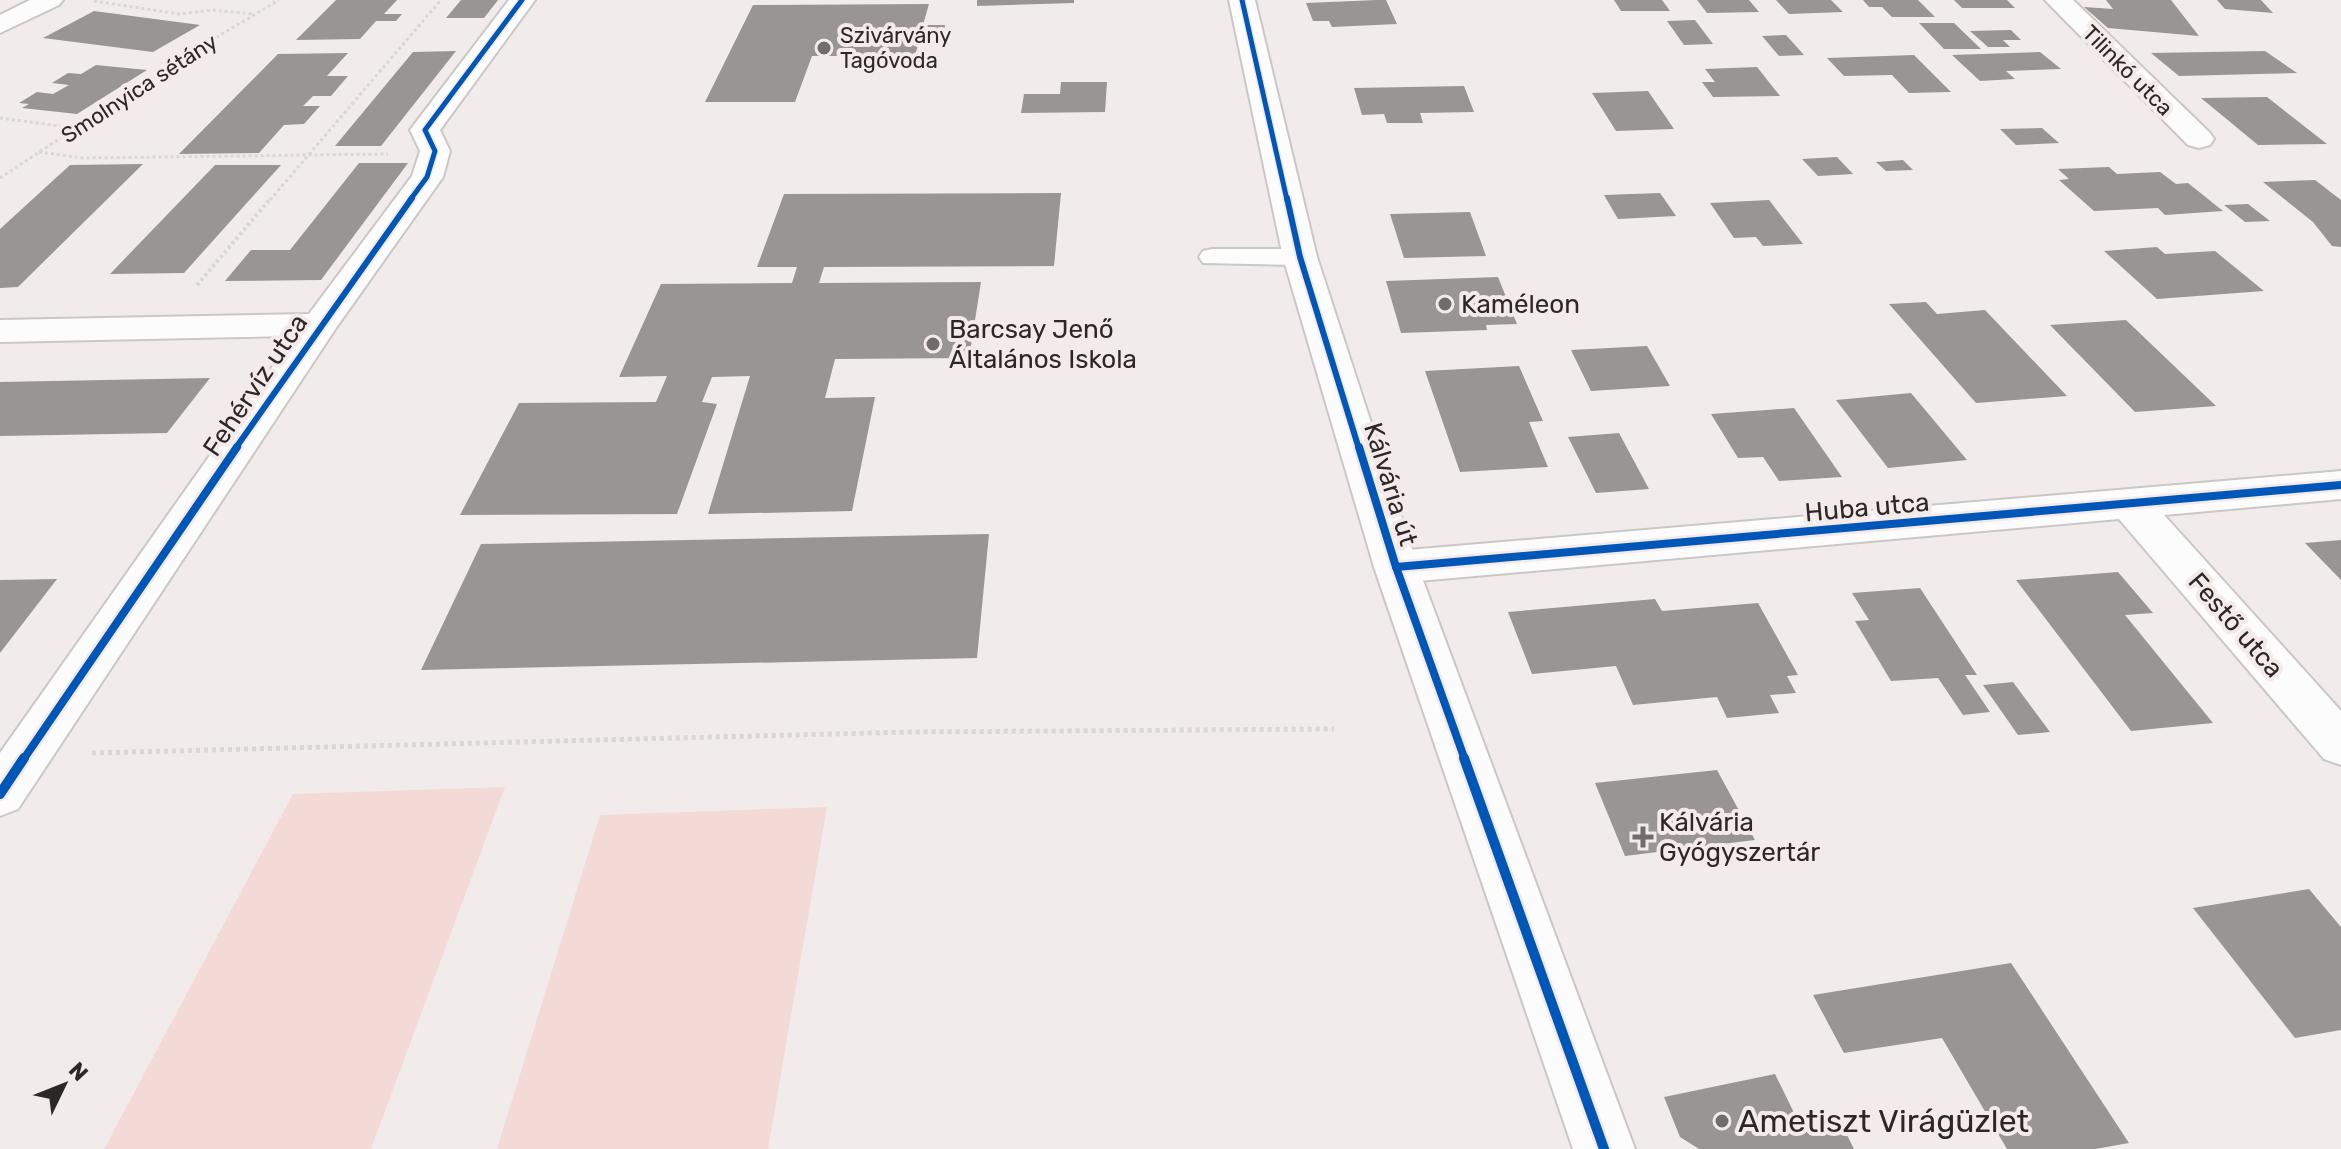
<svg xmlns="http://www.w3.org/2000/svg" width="2341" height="1149" font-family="Rubik,sans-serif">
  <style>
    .green { fill: #f3dad7 }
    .building { fill: #989594 }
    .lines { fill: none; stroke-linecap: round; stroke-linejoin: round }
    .service-casing { stroke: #cbc7c7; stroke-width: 4 }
    .minor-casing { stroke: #cbc7c7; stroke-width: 4 }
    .tertiary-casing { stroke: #cbc7c7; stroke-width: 4 }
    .path-far2 { stroke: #d8d6d6; stroke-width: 3; stroke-dasharray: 3 3; stroke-linecap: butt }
    .path-far1 { stroke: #d8d6d6; stroke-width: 4; stroke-dasharray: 3 3; stroke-linecap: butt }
    .path { stroke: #d8d6d6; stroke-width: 5; stroke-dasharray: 4 4; stroke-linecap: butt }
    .service { fill: #fdfcfc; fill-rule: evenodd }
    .minor { fill: #fdfcfc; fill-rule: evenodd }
    .tertiary { fill: #fdfcfc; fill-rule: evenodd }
    .cycleway-far3-casing { stroke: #f3eae9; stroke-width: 8 }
    .cycleway-far2-casing { stroke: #f3eae9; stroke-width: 10 }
    .cycleway-far1-casing { stroke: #f3eae9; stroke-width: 13 }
    .cycleway-casing { stroke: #f3eae9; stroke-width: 15 }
    .cycleway-far3 { stroke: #0057b8; stroke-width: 5 }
    .cycleway-far2 { stroke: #0057b8; stroke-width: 6 }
    .cycleway-far1 { stroke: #0057b8; stroke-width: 8 }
    .cycleway { stroke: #0057b8; stroke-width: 10 }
    .poi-dot { fill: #716d6c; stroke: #f3eae9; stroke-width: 3 }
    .labels { text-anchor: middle; stroke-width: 8; stroke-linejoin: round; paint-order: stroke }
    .far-poi-label { font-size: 22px; fill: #2c2828; stroke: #f3eae9; text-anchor: start }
    .far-street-label { font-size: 22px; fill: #2c2828; stroke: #f3eae9 }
    .poi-label { font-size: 26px; fill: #2c2828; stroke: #f3eae9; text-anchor: start }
    .street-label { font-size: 26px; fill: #2c2828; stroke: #f3eae9 }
    .near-poi-label { font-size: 32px; fill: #2c2828; stroke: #f3eae9; text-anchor: start }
  </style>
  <rect width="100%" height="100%" fill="#f1eceb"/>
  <g class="green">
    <path d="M505 787 371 1149H104L293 794Z"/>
    <path d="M827 807 768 1149H497L600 815Z"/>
  </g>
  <g class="building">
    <path d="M336 0H397L384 14H402L396 21H376L360 39 296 40Z"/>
    <path d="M461 0H498L484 18H446Z"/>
    <path d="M977 0H1074V3L977 6Z"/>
    <path d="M1377 0H1386L1397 24 1332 27 1329 21H1313L1306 3Z"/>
    <path d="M1614 0H1662L1670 11H1621Z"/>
    <path d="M1697 0H1749L1759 12 1707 13Z"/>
    <path d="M1776 0H1831L1843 12 1789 14Z"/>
    <path d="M1863 0H1918L1935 17H1892L1882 7H1869Z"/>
    <path d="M1954 0H2007L2015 8H1962Z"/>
    <path d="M2106 0H2171L2199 36 2108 28 2084 7 2113 9Z"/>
    <path d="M2217 0H2261L2273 13 2225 9Z"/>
    <path d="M929 4 923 25H945L942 41H919L915 56H812L795 102H705L753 5Z"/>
    <path d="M94 11 200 25 153 52 43 38Z"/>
    <path d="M1695 20 1713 44 1684 45 1667 21Z"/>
    <path d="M1919 23H1954L1981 49H1944Z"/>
    <path d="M2011 30 2021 40H2003L2010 47H1988L1970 31Z"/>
    <path d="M1786 35 1804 55 1779 56 1762 36Z"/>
    <path d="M456 51 381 146H335L413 52Z"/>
    <path d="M2265 51 2297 73 2179 76 2151 53Z"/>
    <path d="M2040 52 2061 69 2006 71 2015 79 1980 81 1952 55Z"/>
    <path d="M348 53 327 76H348L331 96H313L303 106H320L304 124 284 125 259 153 179 154 278 54Z"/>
    <path d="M1914 55 1951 92 1909 93 1892 75 1844 76 1827 58Z"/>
    <path d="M96 65 147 70 77 114 22 108 29 104 19 103 37 92 53 94 69 85 52 83 68 73 81 74Z"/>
    <path d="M1757 67 1780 96 1713 97 1702 82H1715L1705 69Z"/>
    <path d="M1061 82H1107L1105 112 1021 113 1024 94H1060Z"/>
    <path d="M1464 86 1474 112 1420 113 1423 123H1387L1384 114 1362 115 1354 88Z"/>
    <path d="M1648 91 1674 129 1616 131 1592 93Z"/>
    <path d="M2267 97 2327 144 2258 145 2201 98Z"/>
    <path d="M2042 128 2059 143 2016 145 2000 129Z"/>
    <path d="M1837 157 1853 174 1818 176 1802 159Z"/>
    <path d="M1903 160 1913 170 1886 171 1876 162Z"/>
    <path d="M359 163H408L321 280 225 281 251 250H290Z"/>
    <path d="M143 164 18 287 0 288V229L70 165Z"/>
    <path d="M215 165H281L184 273 110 274Z"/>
    <path d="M2109 167 2117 174 2160 172 2176 184 2188 183 2223 211 2165 215 2158 208 2094 211 2059 180 2069 179 2058 169Z"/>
    <path d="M2315 180 2341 200V247L2332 246 2313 222 2263 182Z"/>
    <path d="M1061 193 1054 266 824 267 819 283 981 282 969 358 835 359 825 398 875 397 852 511 708 514 750 376 712 377 702 402 717 404 677 514 460 515 519 403 656 402 667 376 619 377 661 284 792 283 797 267H757L784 194Z"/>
    <path d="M1660 193 1676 216 1618 219 1604 195Z"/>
    <path d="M1769 200 1803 244 1763 246 1756 237 1734 238 1710 203Z"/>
    <path d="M2248 204 2270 221 2245 222 2224 205Z"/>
    <path d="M1470 212 1486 256 1404 258 1390 214Z"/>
    <path d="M2157 247 2165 254 2215 251 2264 291 2157 299 2104 251Z"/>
    <path d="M1498 277 1517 324 1486 325 1487 330 1401 333 1386 281Z"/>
    <path d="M1926 302 1937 314 1985 310 2067 396 1976 403 1889 304Z"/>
    <path d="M2126 320 2216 406 2135 412 2050 325Z"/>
    <path d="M1647 346 1670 386 1591 391 1571 350Z"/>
    <path d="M1519 366 1543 421 1529 422 1548 467 1460 472 1425 371Z"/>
    <path d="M210 378 167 433 0 436V382Z"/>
    <path d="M1911 393 1967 460 1888 468 1836 400Z"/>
    <path d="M1794 408 1842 477 1779 481 1763 457 1738 458 1711 414Z"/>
    <path d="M1619 433 1649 489 1596 493 1568 437Z"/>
    <path d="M989 534 977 658 421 670 481 544Z"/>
    <path d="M2341 540V580L2305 543Z"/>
    <path d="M2118 572 2153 613 2125 615 2213 723 2131 731 2016 580Z"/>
    <path d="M57 579 0 653V580Z"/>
    <path d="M1920 588 1977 675H1965L1990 712 1963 715 1938 678 1891 681 1855 621 1869 620 1852 593Z"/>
    <path d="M1655 599 1662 611 1758 603 1798 675 1787 676 1796 693 1770 695 1779 713 1727 718 1717 697 1633 705 1616 666 1532 674 1508 612Z"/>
    <path d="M2013 682 2050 732 2018 735 1983 685Z"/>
    <path d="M1717 770 1755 840 1625 856 1595 783Z"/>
    <path d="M2309 889 2341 927V1030L2295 1038 2193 908Z"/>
    <path d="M2011 963 2129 1143 2095 1149H2007L1942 1038 1844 1053 1813 995Z"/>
    <path d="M1775 1074 1801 1127 1840 1121 1854 1149H1699L1680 1137 1664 1097Z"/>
  </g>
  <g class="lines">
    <defs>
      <path id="service" d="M1212 249H1300L1309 251 1313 257 1309 263 1300 265 1203 263 1199 257 1203 251Z"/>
      <g id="minor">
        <path d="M509 0H535L440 130 450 151 443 177 336 328 18 809 0 816V753L294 336 0 342V320L309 314 412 176 420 151 410 130Z"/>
        <path d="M2045 0H2073L2210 133 2214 139 2210 145 2199 148 2188 145Z"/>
        <path d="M2341 471V499L2164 515 2341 711V765L2324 759 2119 519 1396 583 1381 578 1374 567 1381 556 1396 551Z"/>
      </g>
      <g id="tertiary">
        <path d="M30 0H63L59 5 0 33V15Z"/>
        <path d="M1229 0H1255L1317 257 1418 567 1635 1149H1573L1374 567 1283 257Z"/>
      </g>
    </defs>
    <use href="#service" class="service-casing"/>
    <use href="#minor" class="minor-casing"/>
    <use href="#tertiary" class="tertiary-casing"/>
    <g class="path-far2">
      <path d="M94 1 179 14 212 10 254 14"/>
      <path d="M0 118 74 128"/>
      <path d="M39 152 83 158 388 154"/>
      <path d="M0 178 180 59 279 0"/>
      <path d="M270 200 441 0"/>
    </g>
    <path class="path-far1" d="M197 285 271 198"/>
    <path class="path" d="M92 753 909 732 1334 729"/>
    <use href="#service" class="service"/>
    <use href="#minor" class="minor"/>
    <use href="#tertiary" class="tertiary"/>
    <defs>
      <g id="cycleway-far3">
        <path d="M1242 0 1287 200"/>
        <path d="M410 200 427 177 435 151 425 130 522 0"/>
      </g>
      <g id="cycleway-far2">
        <path d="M1287 198 1300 257 1359 449"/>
        <path d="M235 449 412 198"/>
      </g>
      <g id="cycleway-far1">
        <path d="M1359 447 1396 567 1465 760"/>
        <path d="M1396 567 2341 485"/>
        <path d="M23 760 237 447"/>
      </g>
      <g id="cycleway">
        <path d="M1464 758 1604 1149"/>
        <path d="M0 794 24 758"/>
      </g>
    </defs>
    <use href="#cycleway-far3" class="cycleway-far3-casing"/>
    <use href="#cycleway-far2" class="cycleway-far2-casing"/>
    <use href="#cycleway-far1" class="cycleway-far1-casing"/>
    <use href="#cycleway" class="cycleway-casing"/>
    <use href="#cycleway-far3" class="cycleway-far3"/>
    <use href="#cycleway-far2" class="cycleway-far2"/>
    <use href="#cycleway-far1" class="cycleway-far1"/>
    <use href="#cycleway" class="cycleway"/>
  </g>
  <g class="poi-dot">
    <circle cx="824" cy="48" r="8"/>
    <circle cx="1445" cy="304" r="8"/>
    <circle cx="933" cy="344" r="8"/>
    <path d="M1639 825h8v8h8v8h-8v8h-8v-8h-8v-8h8z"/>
    <circle cx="1722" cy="1121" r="8"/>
  </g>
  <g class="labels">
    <g class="far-poi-label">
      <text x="840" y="43">Szivárvány<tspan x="840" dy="25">Tagóvoda</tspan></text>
    </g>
    <g class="far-street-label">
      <text transform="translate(2128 70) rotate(45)" y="8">Tilinkó utca</text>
      <text transform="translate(139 88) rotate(-33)" y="8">Smolnyica sétány</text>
    </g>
    <g class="poi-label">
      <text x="1461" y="313">Kaméleon</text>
      <text x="949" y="338">Barcsay Jenő<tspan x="949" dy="30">Általános Iskola</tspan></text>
      <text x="1659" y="831">Kálvária<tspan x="1659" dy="30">Gyógyszertár</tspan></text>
    </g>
    <g class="street-label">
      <text transform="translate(255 385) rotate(-56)" y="9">Fehérvíz utca</text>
      <text transform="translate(1391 484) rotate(73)" y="9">Kálvária út</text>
      <text transform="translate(1867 507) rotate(-5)" y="9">Huba utca</text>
      <text transform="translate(2236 625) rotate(49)" y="9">Festő utca</text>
    </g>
    <g class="near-poi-label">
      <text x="1738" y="1132">Ametiszt Virágüzlet</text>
    </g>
  </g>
  <g transform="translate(64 1085) rotate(47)" stroke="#f3eae9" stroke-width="6" paint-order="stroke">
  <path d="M0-6L14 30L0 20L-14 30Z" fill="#2c2828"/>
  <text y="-12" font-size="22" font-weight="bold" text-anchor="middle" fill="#2c2828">N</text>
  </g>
</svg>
